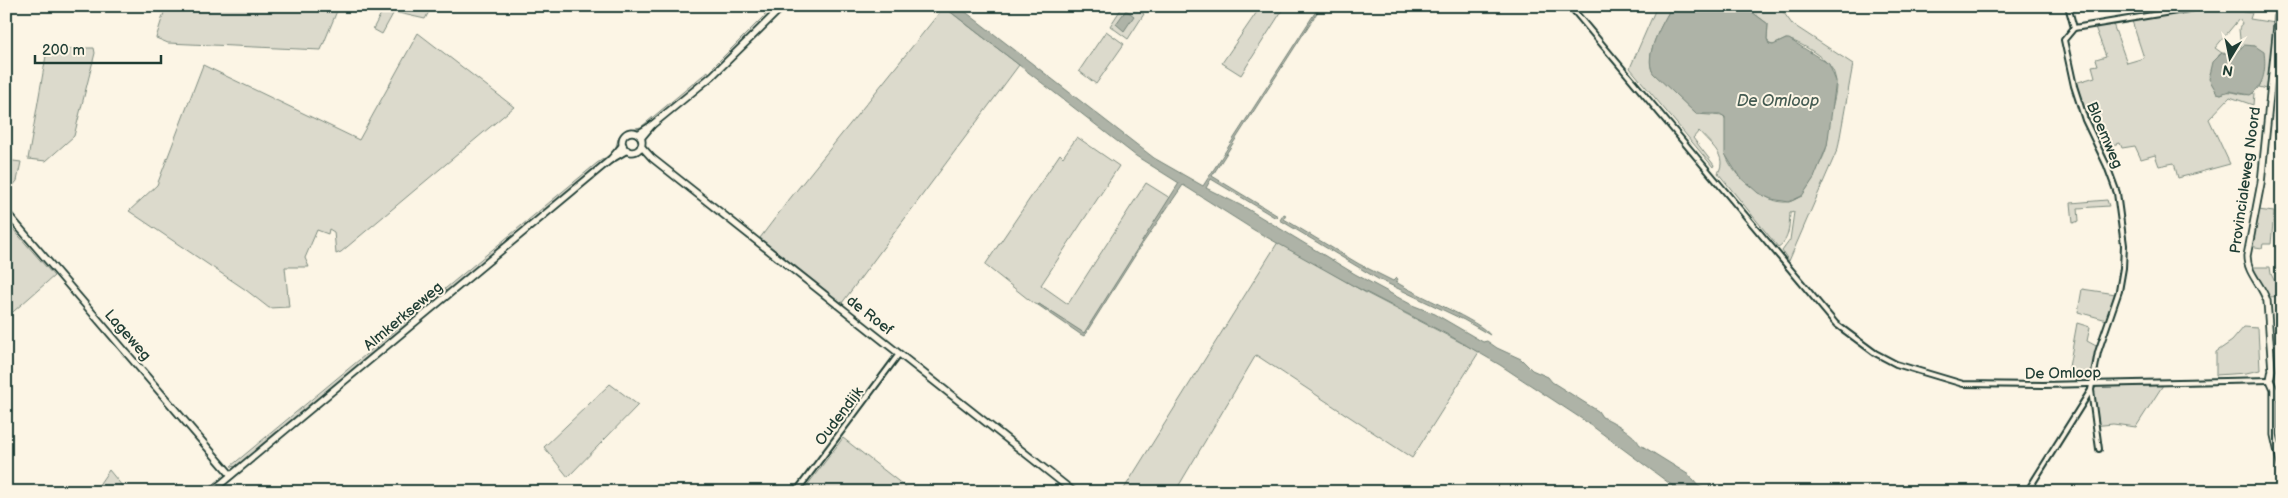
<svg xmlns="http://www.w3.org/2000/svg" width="2288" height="498" font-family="'Balsamiq Sans',sans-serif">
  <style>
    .green { fill: #dcdacc; stroke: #7e8c80 }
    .water { fill: #aeb3a7; stroke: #758479 }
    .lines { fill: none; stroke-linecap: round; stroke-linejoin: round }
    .street-casing { stroke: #1f3d34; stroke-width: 8 }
    .secondary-casing { stroke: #1f3d34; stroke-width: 9 }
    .street { stroke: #fcf5e5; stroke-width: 4 }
    .secondary { stroke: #fcf5e5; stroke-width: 5.5 }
    .labels { text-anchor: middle; stroke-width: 4; stroke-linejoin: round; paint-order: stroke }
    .street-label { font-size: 15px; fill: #1f3d34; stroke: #fcf5e5 }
    .water-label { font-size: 16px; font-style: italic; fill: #435a51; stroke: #fcf5e5 }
  </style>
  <rect width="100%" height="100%" fill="#fcf5e5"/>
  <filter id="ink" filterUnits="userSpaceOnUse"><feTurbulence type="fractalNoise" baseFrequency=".02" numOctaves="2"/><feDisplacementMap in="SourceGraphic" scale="10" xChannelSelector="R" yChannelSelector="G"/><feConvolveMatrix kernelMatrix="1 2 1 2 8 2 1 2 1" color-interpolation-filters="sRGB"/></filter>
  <g filter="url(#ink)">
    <g class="green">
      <path d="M166 6H339L321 50 168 43 156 38Z"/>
      <path d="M385 6 411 8 432 6 425 19 394 12 382 34 373 29Z"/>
      <path d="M774 6H780L717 69 713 67Z"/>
      <path d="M1123 6H1133L1144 14 1128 39 1110 26Z"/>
      <path d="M1261 6H1285L1241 75 1222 63Z"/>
      <path d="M1657 6H1672C1663 24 1645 50 1652 71L1696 114 1724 116C1731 131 1720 149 1730 164 1737 177 1748 185 1760 193 1790 213 1805 198 1817 169 1821 161 1826 153 1827 144 1828 137 1828 129 1829 122 1831 106 1840 89 1834 73 1830 60 1799 41 1786 39L1774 45 1769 44 1767 39 1768 24 1744 6H1783L1781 9 1792 24 1853 64 1838 148 1789 261 1782 251 1790 240 1794 212 1790 213C1789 225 1790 240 1778 247L1718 173C1728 156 1711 145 1699 131L1693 138 1714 165 1713 167 1630 68Z"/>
      <path d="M944 7 1019 65 842 303 760 238 788 201Z"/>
      <path d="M2217 8 2252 13 2250 19 2275 23 2267 89 2259 87 2262 81 2255 46 2243 47 2241 49 2239 29 2242 23 2239 19 2215 48 2222 53 2219 55 2209 76 2217 92 2221 94C2232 87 2242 99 2254 93L2253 105 2230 97 2209 119 2230 164 2178 178 2174 163 2159 166 2155 155 2141 159 2135 146 2122 148 2120 143 2100 148 2075 83 2095 77 2092 66 2098 65 2096 59 2106 56 2095 27 2113 24 2127 63 2144 58 2132 21Z"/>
      <path d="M2282 10V66L2276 64Z"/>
      <path d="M1106 31 1124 44 1096 84 1079 71Z"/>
      <path d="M418 33 514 107 341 252 336 254 334 232 329 229 328 234 317 230 305 258 309 267H285L289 307 269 308 246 290 129 211 157 185 203 65 359 140Z"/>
      <path d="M88 48H94L95 53 74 136 46 161 28 159 47 50Z"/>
      <path d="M708 71 709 75 642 129 625 132 615 150 619 136 625 130 641 127Z"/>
      <path d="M1077 137 1119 166 1041 285 1068 304 1146 183 1170 198 1084 334 1039 304 1038 305 1033 303 985 265 1060 154 1063 157Z"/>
      <path d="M614 152 236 467 231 466 597 163Z"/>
      <path d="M6 160 21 162 17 181 6 194Z"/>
      <path d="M2107 200 2109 206 2078 208 2079 221 2073 223 2071 203Z"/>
      <path d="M2258 210 2274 212 2271 244H2263L2262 248 2249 246Z"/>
      <path d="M6 221 54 276 6 318Z"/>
      <path d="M1278 242 1366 293 1479 352 1412 458 1256 355 1175 492H1122Z"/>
      <path d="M2251 267H2270L2271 274 2282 296 2269 297Z"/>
      <path d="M2082 289 2116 294 2107 320 2078 312Z"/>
      <path d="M2077 323 2090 327 2087 341 2098 347 2090 377 2067 378Z"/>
      <path d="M2244 327 2258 328 2260 370 2246 373 2216 375V352L2232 341Z"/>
      <path d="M610 384 638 405 568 477 544 447Z"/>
      <path d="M2163 385 2136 427 2113 424 2093 426 2090 396 2097 386Z"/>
      <path d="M843 438 912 492H802Z"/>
      <path d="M109 470 127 492H94Z"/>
    </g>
    <g class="water">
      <path d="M943 6H958L1154 158 1203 186 1318 8H1320L1212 176 1278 216 1276 218 1211 179 1206 188 1246 208 1355 274 1412 305 1435 314 1483 342 1487 341 1497 348 1521 359 1532 370 1548 377 1552 382 1598 411 1602 417C1610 419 1637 436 1639 444L1689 475 1698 486 1711 492H1681L1588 423 1500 365 1452 337 1352 285 1254 230 1183 185 1143 243 1084 336 1080 334 1038 305 1039 304 1084 333 1179 183 1136 156Z"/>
      <path d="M1672 6H1744L1768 24 1767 39 1769 44 1773 45 1786 39H1789L1829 64 1836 81 1827 146 1814 178 1802 196 1789 202 1771 199 1758 193 1738 175 1725 154V117L1720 114H1696L1653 73C1643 54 1663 23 1672 6Z"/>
      <path d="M1126 10 1134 16 1124 31 1116 24Z"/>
      <path d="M2244 45 2255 46 2264 52C2266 67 2265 86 2250 95L2229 91 2221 94 2217 93 2209 79 2213 62 2222 53 2235 54Z"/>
      <path d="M1284 214 1286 215 1284 219 1359 264 1393 281 1396 278 1398 279 1396 282C1414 294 1482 322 1490 335L1464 320 1378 279 1280 220Z"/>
    </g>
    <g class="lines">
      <defs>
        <g id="street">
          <path d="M1570 6 1836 324 1875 353 1896 364 1963 384 2043 385 2270 380"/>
          <path d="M2068 6 2074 28"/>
          <path d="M2222 6H2235"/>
          <path d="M2091 390 2099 449"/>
          <path d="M796 492 899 354"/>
          <path d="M2027 492 2091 390 2098 352 2119 291 2123 268 2124 245 2117 193 2107 166 2085 120 2074 86 2064 40 2074 28 2207 6"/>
        </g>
        <g id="secondary">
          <path d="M2279 6 2261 183 2247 256C2247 273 2262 285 2267 301L2272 370 2270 380 2274 389V435L2282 470"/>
          <circle cx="632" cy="142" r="10"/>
          <path d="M638 134 652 125"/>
          <path d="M641 138 652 125 712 76 783 6"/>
          <path d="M623 145 610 160 627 150"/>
          <path d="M641 146 652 158 1074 492"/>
          <path d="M6 212 231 475"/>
          <path d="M211 492 610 160"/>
        </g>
      </defs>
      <use href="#street" class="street-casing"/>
      <use href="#secondary" class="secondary-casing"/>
      <use href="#street" class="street"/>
      <use href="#secondary" class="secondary"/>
    </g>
  </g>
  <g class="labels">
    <g class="street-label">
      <text transform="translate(2105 135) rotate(67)" y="5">Bloemweg</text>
      <text transform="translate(2245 180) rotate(-82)" y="5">Provincialeweg Noord</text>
      <text transform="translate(870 315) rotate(38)" y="5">de Roef</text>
      <text transform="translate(403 316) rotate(-40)" y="5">Almkerkseweg</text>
      <text transform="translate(128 335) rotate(49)" y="5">Lageweg</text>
      <text transform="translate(2063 373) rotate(-1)" y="5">De Omloop</text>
      <text transform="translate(839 416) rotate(-53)" y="5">Oudendijk</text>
    </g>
    <g class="water-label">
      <text x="1778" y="106">De Omloop</text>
    </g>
  </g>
  <rect width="2288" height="498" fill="none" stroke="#fcf5e5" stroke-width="25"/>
  <rect x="12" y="12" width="2263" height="473" fill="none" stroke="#1f3d34" stroke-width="2" filter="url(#ink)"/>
  <g transform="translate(2230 58) rotate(190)" stroke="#fcf5e5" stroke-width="4" paint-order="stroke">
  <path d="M0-4L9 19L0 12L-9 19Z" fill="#1f3d34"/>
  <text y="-8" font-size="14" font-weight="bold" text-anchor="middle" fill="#1f3d34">N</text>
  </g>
  <path d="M35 55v8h126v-8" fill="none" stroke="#1f3d34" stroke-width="2.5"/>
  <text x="42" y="55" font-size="15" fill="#1f3d34" stroke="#fcf5e5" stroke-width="4" paint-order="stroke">200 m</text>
</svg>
